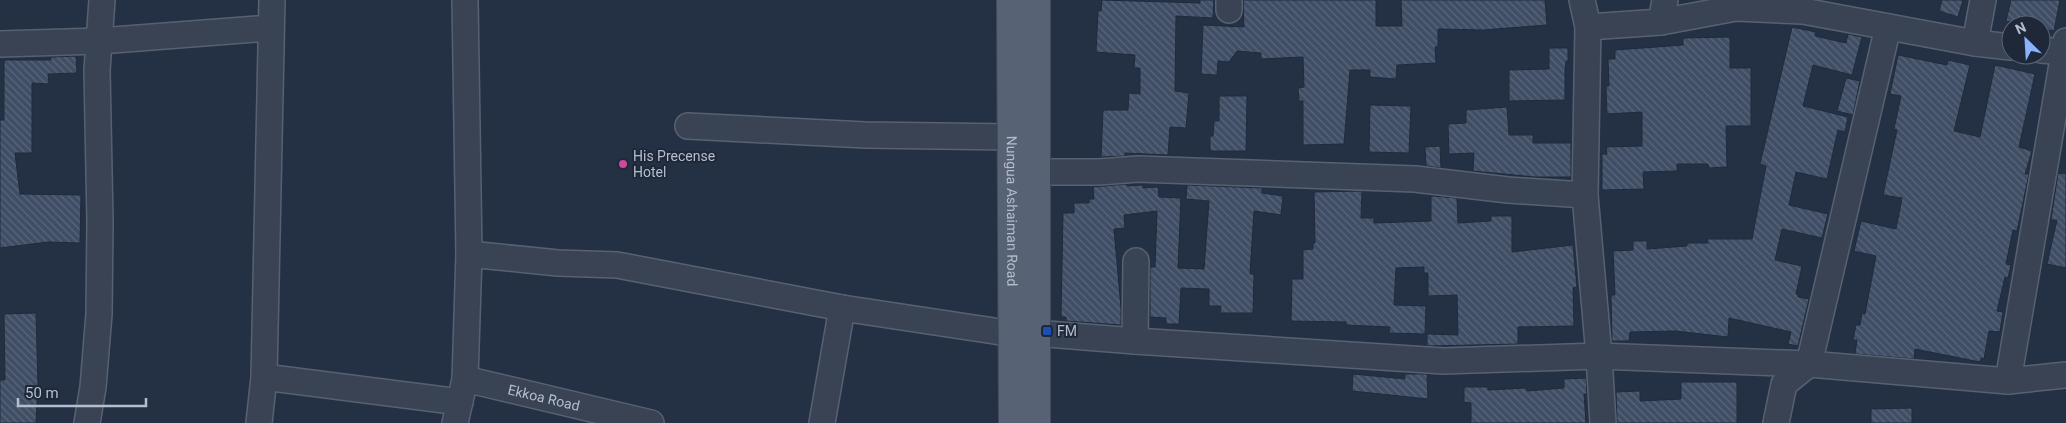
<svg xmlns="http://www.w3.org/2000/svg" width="2066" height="423" font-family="Roboto,sans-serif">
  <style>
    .building { fill: url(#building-back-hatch); stroke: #202a3b }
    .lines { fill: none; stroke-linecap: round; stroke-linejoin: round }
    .minor-casing { stroke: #576171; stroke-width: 28 }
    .major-casing { stroke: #434c5d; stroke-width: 30 }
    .minor { stroke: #394354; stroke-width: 25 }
    .major { stroke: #576274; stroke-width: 28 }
    .hotel-dot { fill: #d1479c; stroke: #1e2839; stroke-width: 2 }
    .transit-dot { fill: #1a4fb4; stroke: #1e2839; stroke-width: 2 }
    .labels { text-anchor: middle; stroke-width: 4; stroke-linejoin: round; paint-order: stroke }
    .poi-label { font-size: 14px; fill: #b6bece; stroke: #1e2839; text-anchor: start }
    .street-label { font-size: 14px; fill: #b6bece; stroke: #1e2839 }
  </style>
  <defs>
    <pattern id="building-back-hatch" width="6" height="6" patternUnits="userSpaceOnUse" patternTransform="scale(1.25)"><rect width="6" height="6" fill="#404e65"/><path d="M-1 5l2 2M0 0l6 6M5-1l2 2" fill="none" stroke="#59667a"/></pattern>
  </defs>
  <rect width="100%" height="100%" fill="#243145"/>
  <g class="building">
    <path d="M1102 0 1200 3V0H1214L1213 18 1176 16 1175 91 1189 93 1186 128 1170 127 1168 155 1125 153V156L1101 157 1103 110H1128L1129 93 1140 94V68H1134L1135 55 1096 52 1098 11H1101Z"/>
    <path d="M1243 0H1376V26H1402L1401 0H1545L1547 25 1483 30 1438 29V47H1435L1436 63 1397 65 1396 79 1370 77V70H1350L1344 144 1303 145V101H1299L1298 88 1304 87 1303 57 1261 59V53L1237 51 1229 62 1218 61 1217 75 1201 74 1203 25 1244 27Z"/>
    <path d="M1942 0H1963L1958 17 1939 11Z"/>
    <path d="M2011 0H2060L2054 31 2041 29V25H2024L2006 21Z"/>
    <path d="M1792 27 1816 32 1815 36 1846 43 1848 34 1862 37 1852 75 1813 65 1803 106 1848 117 1845 132 1838 130 1827 179 1796 172 1789 205 1828 214 1822 238 1782 229 1775 260 1802 266 1796 294 1798 295V297L1809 299 1798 346 1788 344 1791 332 1729 318 1728 337 1675 331 1630 332 1629 341H1612L1611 295H1615L1613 251 1633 250V241H1647V249L1687 246V243H1708L1707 239H1752L1766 166 1760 164Z"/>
    <path d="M1730 37V68H1751V126H1726L1727 167 1709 168 1708 164H1677V171L1643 172 1644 189 1602 190V154H1607L1606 147 1642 146V112L1607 114 1606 86H1609L1608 59H1615V50L1683 45V38Z"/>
    <path d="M1549 48H1568V61H1566L1565 71V100L1509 101V70L1549 69Z"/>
    <path d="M1898 55 1947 65 1948 60 1970 65 1954 131 1980 137 1995 65 2035 74 2019 147 2032 151 2025 174H2029L2017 231 2013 230 2006 264 2011 265 2008 278 2005 277 1997 311 2003 312 2000 332 1989 331 1984 359 1981 358 1980 362 1915 349 1914 359 1855 354 1857 340H1853L1856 325H1860L1862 313 1865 314 1876 256 1854 251 1861 221 1896 229 1902 198 1883 195 1897 130 1894 129 1901 96 1890 94Z"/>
    <path d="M76 56 77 73 48 74 49 84 32 83V153H15L20 194 81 195 80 243 48 242 0 248V120H4V60H51V57Z"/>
    <path d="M1846 78 1860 81 1853 115 1837 111Z"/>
    <path d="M1219 96H1247L1246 151H1210V136H1213L1214 121H1219Z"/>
    <path d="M1370 105 1411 106 1409 153 1369 152Z"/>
    <path d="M1507 107 1509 135H1533V143H1571V177H1535L1473 171 1474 153 1449 154 1448 124 1466 123V110Z"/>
    <path d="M1440 146 1441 168 1426 166 1425 147Z"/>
    <path d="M2058 173 2066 174V268L2047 264 2057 220H2051Z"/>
    <path d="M1127 184V186L1143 185V188L1158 187 1159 197 1181 198 1178 268 1204 269 1209 201 1186 199 1187 185 1262 188V193L1283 196 1281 215 1254 211 1250 274H1254L1253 313H1220L1221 306H1209V289L1181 288 1179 324H1166V318L1150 317V267H1155L1157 211 1124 215 1125 228 1114 229 1121 308V325L1066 321V317H1061L1063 213H1074V203H1089V199H1094L1093 187Z"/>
    <path d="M1362 191 1361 218H1374V223L1431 221V196H1432L1457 198 1458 223 1491 221V216H1512V252L1573 245 1577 287 1573 288 1574 326 1518 327V344L1427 346V334L1458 335 1457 295 1428 296V273H1424V267L1396 268 1394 305 1426 306 1425 334 1389 333 1390 327 1346 325V322L1291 321 1292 279H1303V250L1313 249V243H1315L1314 192Z"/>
    <path d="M36 313 38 385 36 423H0V380H5L4 314Z"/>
    <path d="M1353 374 1405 379V374H1427L1428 399 1352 391Z"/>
    <path d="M1586 378 1587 394H1584L1586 423H1471V403L1464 402V387H1488V390L1526 388 1527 391 1564 388V379Z"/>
    <path d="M1681 382H1737V423H1617L1616 392 1640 391V401L1681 399Z"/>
    <path d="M1912 408V423H1871V409Z"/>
  </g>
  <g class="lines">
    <defs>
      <g id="minor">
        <path d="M1229 0V10"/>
        <path d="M1582 0 1588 27 1585 195 1599 356 1603 423"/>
        <path d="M1661 22 1665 0"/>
        <path d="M1588 27 1661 22 1736 8 1803 11 1975 43 2011 47"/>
        <path d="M1975 43 1983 0"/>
        <path d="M0 44 100 41 270 28"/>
        <path d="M2041 50 2066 52"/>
        <path d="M688 126 865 135 1012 137"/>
        <path d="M1035 172H1099L1138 169 1415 179 1508 190 1585 195"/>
        <path d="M469 254 558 263 617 265 842 308 1014 334"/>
        <path d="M1035 333 1135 341 1443 361 1599 356 1809 364 2008 381 2066 375"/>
        <path d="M1135 341 1136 261"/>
        <path d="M264 377 460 402"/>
        <path id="s1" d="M465 379 651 423"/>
        <path d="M2008 381 2066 41"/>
        <path d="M87 423 93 387 99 314 100 222 97 70 102 0"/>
        <path d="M259 423 264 377 272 0"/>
        <path d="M455 423 465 379 469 254 465 0"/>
        <path d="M822 423 842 308"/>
        <path d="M1776 423 1784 384 1809 364 1888 27"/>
      </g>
      <g id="major">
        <path id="s2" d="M1011 0 1013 423"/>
        <path d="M1036 0V423"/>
      </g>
    </defs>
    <use href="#minor" class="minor-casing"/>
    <use href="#major" class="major-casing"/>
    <use href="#minor" class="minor"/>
    <use href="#major" class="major"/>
  </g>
  <circle class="hotel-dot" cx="623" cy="164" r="5"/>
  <rect class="transit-dot" x="1042" y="326" width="10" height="10" rx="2.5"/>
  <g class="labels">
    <g class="poi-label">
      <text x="633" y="161">His Precense<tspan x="633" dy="16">Hotel</tspan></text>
      <text x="1057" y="336">FM</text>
    </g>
    <g class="street-label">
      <text dy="5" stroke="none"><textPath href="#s2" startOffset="211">Nungua Ashaiman Road</textPath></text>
      <text dy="5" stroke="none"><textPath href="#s1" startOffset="81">Ekkoa Road</textPath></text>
    </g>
  </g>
  <g transform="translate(2026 40) rotate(335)"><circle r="24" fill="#1e2839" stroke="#5b6475"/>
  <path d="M0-4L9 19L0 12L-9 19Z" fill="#8ab2ff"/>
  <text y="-8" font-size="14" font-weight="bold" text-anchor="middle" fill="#b6bece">N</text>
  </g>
  <path d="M18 398v8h128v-8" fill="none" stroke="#b6bece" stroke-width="2.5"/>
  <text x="25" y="398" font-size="15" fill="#b6bece" stroke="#1e2839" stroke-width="4" paint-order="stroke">50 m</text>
</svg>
